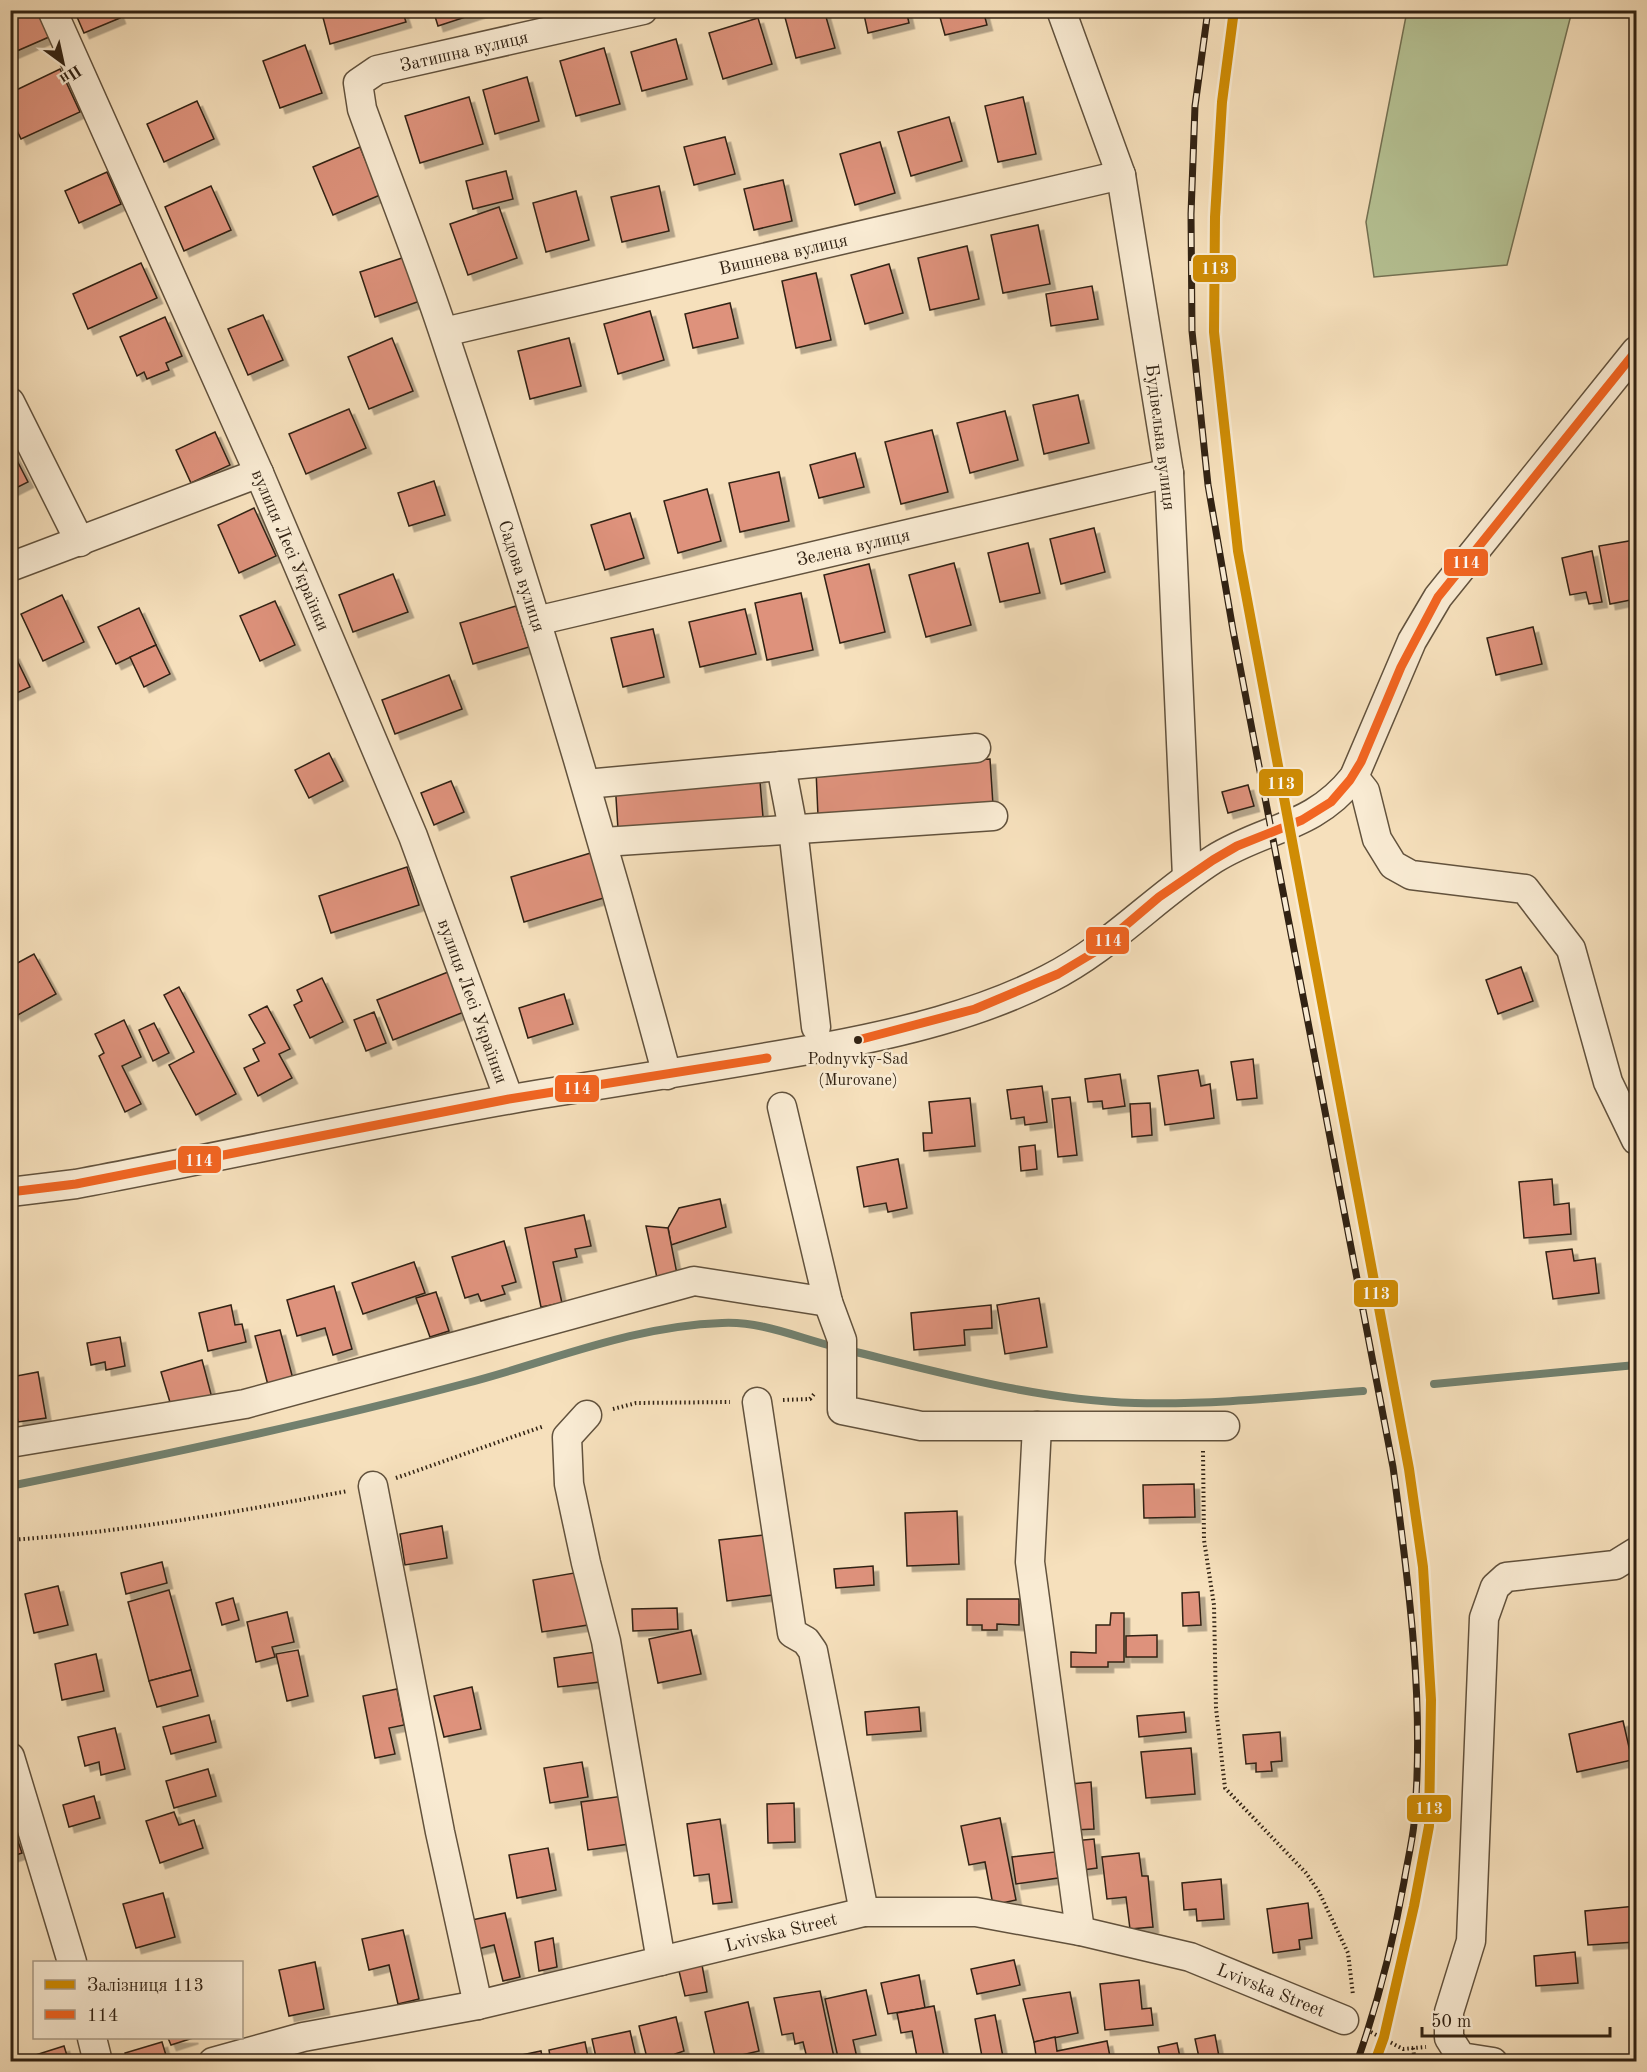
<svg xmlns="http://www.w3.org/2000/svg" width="1647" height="2072" font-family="'Old Standard TT',serif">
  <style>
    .green { fill: #b6c395; stroke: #747254; stroke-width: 1.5 }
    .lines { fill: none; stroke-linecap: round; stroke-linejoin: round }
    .stream { stroke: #72806e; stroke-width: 8 }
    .building { fill: #de927c; stroke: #312213; stroke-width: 1.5; filter: url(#shadow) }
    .minor-casing { stroke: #62523d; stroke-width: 31 }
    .path { stroke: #312213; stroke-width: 4; stroke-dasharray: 1.5 3; stroke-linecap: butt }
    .minor { stroke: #f9ebd3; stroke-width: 28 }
    .rail-casing { stroke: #312213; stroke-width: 7 }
    .rail { stroke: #f9ebd3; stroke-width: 4.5; stroke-dasharray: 14; stroke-linecap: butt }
    .bus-1-casing { stroke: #f9ebd3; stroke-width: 14 }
    .bus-1 { stroke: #f26522; stroke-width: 9 }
    .rail-1-casing { stroke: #f9ebd3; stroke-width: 15 }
    .rail-1 { stroke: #cf8c04; stroke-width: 10 }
    .bus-dot { fill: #312213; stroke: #f9ebd3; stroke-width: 2 }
    .labels { text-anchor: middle; stroke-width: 5; stroke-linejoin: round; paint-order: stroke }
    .bus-label { font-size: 16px; fill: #312213; stroke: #f9ebd3 }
    .street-label { font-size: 18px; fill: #312213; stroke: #f9ebd3 }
    .line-badge { stroke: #f9ebd3; stroke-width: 2 }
    .badge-label { font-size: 16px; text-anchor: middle; font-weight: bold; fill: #fff }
  </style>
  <defs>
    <filter id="shadow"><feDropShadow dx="5.5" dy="5.5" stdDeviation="0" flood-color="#0004"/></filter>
  </defs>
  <rect width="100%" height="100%" fill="#f6e0bc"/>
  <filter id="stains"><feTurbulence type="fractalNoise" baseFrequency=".00333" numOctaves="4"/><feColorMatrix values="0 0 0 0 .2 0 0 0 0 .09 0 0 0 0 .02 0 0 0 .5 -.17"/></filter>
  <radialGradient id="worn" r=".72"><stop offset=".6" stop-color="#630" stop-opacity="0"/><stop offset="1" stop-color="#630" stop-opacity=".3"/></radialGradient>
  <path class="green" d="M1407 11H1572L1507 265 1374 277 1366 222Z"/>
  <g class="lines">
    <g class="stream">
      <path d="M848 1350C942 1373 1038 1400 1135 1403 1211 1405 1287 1397 1363 1391"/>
      <path d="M1434 1384 1636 1365"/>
      <path d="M10 1486C163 1455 316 1423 467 1383 552 1361 632 1326 722 1323 763 1321 798 1338 836 1347"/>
    </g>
  </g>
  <g class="building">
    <path d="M27 10H37L49 37 10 54V18Z"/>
    <path d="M74 10H117L120 18 84 33Z"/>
    <path d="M321 10H402L406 22 330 44Z"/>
    <path d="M433 10H483L484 11 438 26Z"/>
    <path d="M783 10H824L835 48 796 58Z"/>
    <path d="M863 10H906L909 23 868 33Z"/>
    <path d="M938 10H983L987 25 945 35Z"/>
    <path d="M758 18 772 64 723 79 709 33Z"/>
    <path d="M676 39 687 79 642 91 631 52Z"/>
    <path d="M305 45 322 93 280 108 263 61Z"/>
    <path d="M604 48 620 104 576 116 560 61Z"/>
    <path d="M60 69 80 112 21 139 10 116V93Z"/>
    <path d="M527 77 539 121 495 134 483 90Z"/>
    <path d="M469 97 483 144 420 163 405 116Z"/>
    <path d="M1023 97 1036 154 998 162 985 106Z"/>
    <path d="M197 101 214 139 164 162 147 124Z"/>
    <path d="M949 117 962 161 911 176 898 132Z"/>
    <path d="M725 137 735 174 694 185 684 147Z"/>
    <path d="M880 142 895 193 855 205 840 154Z"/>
    <path d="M360 147 380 195 333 215 313 167Z"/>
    <path d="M506 171 513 199 473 209 466 181Z"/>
    <path d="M107 172 121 204 79 223 65 191Z"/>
    <path d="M783 180 792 221 754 230 744 189Z"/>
    <path d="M211 186 231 230 184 251 165 207Z"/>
    <path d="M659 186 669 231 622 242 611 197Z"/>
    <path d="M576 191 589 240 546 252 533 203Z"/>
    <path d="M499 207 517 258 468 275 450 224Z"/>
    <path d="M1038 225 1050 284 1003 293 991 235Z"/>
    <path d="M967 246 979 299 930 310 918 258Z"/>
    <path d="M405 257 420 301 375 317 360 272Z"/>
    <path d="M141 263 157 298 88 329 73 294Z"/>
    <path d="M889 264 903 313 865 324 851 275Z"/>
    <path d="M816 273 831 340 796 348 782 281Z"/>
    <path d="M1092 286 1098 319 1051 326 1046 294Z"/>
    <path d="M730 303 738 338 693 348 685 314Z"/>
    <path d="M650 311 664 360 618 374 604 324Z"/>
    <path d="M263 315 283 360 248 375 228 329Z"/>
    <path d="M165 317 182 356 166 363 169 370 147 379 144 372 137 376 120 337Z"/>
    <path d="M392 338 413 391 369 409 348 357Z"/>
    <path d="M569 338 581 386 530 399 518 351Z"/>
    <path d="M1078 395 1089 443 1044 454 1033 405Z"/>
    <path d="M349 409 366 448 306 474 289 434Z"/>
    <path d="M1005 411 1018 460 970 473 957 423Z"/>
    <path d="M932 430 948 492 901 504 885 442Z"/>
    <path d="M215 432 230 465 191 483 176 450Z"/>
    <path d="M10 447 28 482 10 491Z"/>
    <path d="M855 453 864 487 819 498 810 465Z"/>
    <path d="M779 472 789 521 740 532 729 483Z"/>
    <path d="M434 481 445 515 409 526 398 493Z"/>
    <path d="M707 489 721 541 678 553 664 501Z"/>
    <path d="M254 508 276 556 239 573 218 525Z"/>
    <path d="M630 513 644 558 605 570 591 525Z"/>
    <path d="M1094 528 1105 572 1061 584 1050 539Z"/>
    <path d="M1635 540 1636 599 1610 604 1599 546Z"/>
    <path d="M1028 543 1040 593 1000 602 988 553Z"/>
    <path d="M1592 551 1602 602 1589 604 1586 592 1570 595 1562 558Z"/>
    <path d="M954 563 971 625 926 637 909 575Z"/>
    <path d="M869 564 885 632 840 643 824 575Z"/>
    <path d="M393 574 408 612 353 632 339 595Z"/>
    <path d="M801 593 813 650 767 660 755 603Z"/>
    <path d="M62 595 84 642 43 661 21 614Z"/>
    <path d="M275 601 295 645 260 661 240 616Z"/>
    <path d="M516 606 529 647 473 664 460 623Z"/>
    <path d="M139 608 156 645 116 664 98 627Z"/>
    <path d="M745 609 756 654 700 667 689 622Z"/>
    <path d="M1533 627 1542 664 1496 675 1487 638Z"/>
    <path d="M653 629 664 677 623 687 611 638Z"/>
    <path d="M156 645 170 674 144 687 130 657Z"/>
    <path d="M14 654 30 687 10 696V655Z"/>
    <path d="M449 675 462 709 395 734 382 700Z"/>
    <path d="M329 753 343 781 309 798 295 770Z"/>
    <path d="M990 759 993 805 818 816 816 770Z"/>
    <path d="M759 770 763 817 618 829 615 782Z"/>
    <path d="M451 781 464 812 434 825 421 793Z"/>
    <path d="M1248 785 1254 806 1228 813 1222 792Z"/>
    <path d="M594 852 607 897 524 922 511 877Z"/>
    <path d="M407 867 419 905 331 933 319 896Z"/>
    <path d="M34 954 56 994 16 1016 10 1006V967Z"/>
    <path d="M1521 967 1533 1001 1498 1014 1486 980Z"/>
    <path d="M448 972 464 1012 393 1040 377 1000Z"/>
    <path d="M322 978 343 1022 310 1038 294 1005 302 1001 297 990Z"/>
    <path d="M179 987 236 1094 196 1115 169 1065 194 1052 164 995Z"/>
    <path d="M564 994 573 1024 528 1038 519 1008Z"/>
    <path d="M267 1006 290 1049 279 1054 292 1078 258 1096 244 1068 259 1061 253 1049 265 1043 249 1015Z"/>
    <path d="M374 1012 386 1043 366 1051 354 1020Z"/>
    <path d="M124 1020 141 1057 122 1066 141 1104 125 1112 99 1056 104 1053 95 1034Z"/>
    <path d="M154 1023 169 1053 153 1061 139 1030Z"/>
    <path d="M1636 1043V1067L1632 1044Z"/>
    <path d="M1253 1059 1257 1098 1237 1100 1231 1062Z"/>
    <path d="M1198 1070 1201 1086 1210 1084 1214 1118 1165 1125 1158 1076Z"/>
    <path d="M1120 1074 1125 1106 1103 1109 1102 1101 1088 1102 1085 1079Z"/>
    <path d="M1042 1086 1047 1122 1025 1125 1024 1117 1011 1119 1007 1090Z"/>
    <path d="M1070 1097 1077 1155 1058 1157 1052 1099Z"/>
    <path d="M970 1098 975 1146 924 1151 923 1133H932L929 1102Z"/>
    <path d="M1150 1103 1152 1135 1132 1137 1130 1104Z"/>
    <path d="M1035 1145 1037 1169 1021 1171 1019 1147Z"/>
    <path d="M898 1159 907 1208 888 1212 886 1203 864 1207 857 1167Z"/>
    <path d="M1552 1179 1554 1205 1569 1203 1571 1234 1524 1238 1519 1182Z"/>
    <path d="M720 1199 726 1227 671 1245 668 1228 679 1208Z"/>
    <path d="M584 1215 591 1246 575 1249 577 1257 553 1262 562 1303 541 1307 525 1228Z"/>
    <path d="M646 1226 668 1228 677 1274 657 1278Z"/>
    <path d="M504 1241 516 1282 502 1286 505 1294 481 1301 478 1294 465 1298 452 1257Z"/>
    <path d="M1572 1249 1574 1261 1595 1258 1599 1293 1553 1299 1546 1252Z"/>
    <path d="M414 1262 425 1293 363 1314 352 1283Z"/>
    <path d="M334 1286 352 1349 333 1355 325 1328 297 1336 287 1300Z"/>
    <path d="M436 1292 449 1331 430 1337 416 1298Z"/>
    <path d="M1039 1298 1047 1347 1005 1354 997 1305Z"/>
    <path d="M231 1305 235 1325 242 1324 246 1342 208 1351 199 1313Z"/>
    <path d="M991 1305 992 1328 964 1330 965 1345 914 1350 911 1313Z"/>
    <path d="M280 1330 293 1379 268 1385 255 1336Z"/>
    <path d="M120 1337 125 1366 106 1370 105 1362 91 1365 87 1343Z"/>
    <path d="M202 1360 212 1398 172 1409 161 1372Z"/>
    <path d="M38 1372 46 1418 18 1422 11 1377Z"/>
    <path d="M1194 1484 1195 1517 1144 1518 1143 1485Z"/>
    <path d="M957 1511 959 1564 907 1566 905 1513Z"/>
    <path d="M442 1526 447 1558 405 1565 400 1534Z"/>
    <path d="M764 1535 772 1595 727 1601 719 1540Z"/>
    <path d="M162 1562 167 1583 126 1594 121 1573Z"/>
    <path d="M873 1566 874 1585 836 1588 834 1569Z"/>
    <path d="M580 1572 588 1625 542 1632 533 1580Z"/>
    <path d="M58 1586 68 1625 34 1633 25 1594Z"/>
    <path d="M169 1590 191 1670 149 1681 128 1602Z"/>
    <path d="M1199 1592 1201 1625 1183 1626 1182 1593Z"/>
    <path d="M233 1598 239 1620 222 1625 216 1603Z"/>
    <path d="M967 1599H1019V1625L997 1624V1630H982V1625H967Z"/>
    <path d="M677 1608 678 1629 633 1631 632 1609Z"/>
    <path d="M287 1612 294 1642 272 1647 275 1657 256 1662 247 1622Z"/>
    <path d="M1111 1613H1124V1662H1108V1667H1071V1652L1096 1653V1625H1110Z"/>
    <path d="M691 1630 701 1674 658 1683 649 1639Z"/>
    <path d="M1157 1635V1657H1126V1636Z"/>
    <path d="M298 1650 308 1696 287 1701 276 1654Z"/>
    <path d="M596 1652 600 1682 558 1687 554 1658Z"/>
    <path d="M96 1654 104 1691 62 1700 55 1664Z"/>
    <path d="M191 1670 198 1696 157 1707 149 1681Z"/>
    <path d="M472 1687 481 1729 444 1737 434 1696Z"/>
    <path d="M397 1689 404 1725 389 1728 395 1754 375 1758 363 1696Z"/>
    <path d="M919 1707 921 1731 867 1735 865 1712Z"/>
    <path d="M1184 1712 1186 1732 1139 1737 1137 1716Z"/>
    <path d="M209 1715 216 1742 171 1754 163 1727Z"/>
    <path d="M1623 1721 1632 1760 1577 1772 1569 1734Z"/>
    <path d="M115 1728 125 1769 101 1775 99 1762 85 1766 78 1737Z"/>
    <path d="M1280 1732 1282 1761 1271 1762 1272 1771 1256 1772V1763L1246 1764 1243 1735Z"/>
    <path d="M1191 1748 1195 1794 1146 1798 1141 1752Z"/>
    <path d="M582 1762 588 1797 550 1803 544 1768Z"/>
    <path d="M208 1769 216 1796 174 1808 166 1781Z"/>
    <path d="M1091 1782 1094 1829 1074 1830 1071 1784Z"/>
    <path d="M94 1796 100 1818 69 1827 63 1805Z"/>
    <path d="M623 1796 629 1844 588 1850 581 1802Z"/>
    <path d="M794 1803 795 1842 768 1843 767 1804Z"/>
    <path d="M174 1812 179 1825 194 1820 203 1848 160 1863 146 1821Z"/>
    <path d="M1000 1818 1016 1900 993 1905 985 1862 969 1865 961 1826Z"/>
    <path d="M720 1819 732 1902 713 1904 709 1874 694 1876 687 1824Z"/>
    <path d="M15 1833 22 1853 10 1857V1834Z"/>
    <path d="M1094 1839 1097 1868 1076 1871 1073 1841Z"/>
    <path d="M548 1848 556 1890 517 1898 509 1855Z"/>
    <path d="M1055 1852 1058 1878 1016 1884 1012 1857Z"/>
    <path d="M1139 1853 1142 1876H1148L1153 1927 1130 1929 1126 1897 1107 1899 1102 1857Z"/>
    <path d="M1221 1879 1224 1919 1197 1921 1196 1909 1184 1910 1182 1883Z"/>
    <path d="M163 1893 175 1937 136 1948 123 1904Z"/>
    <path d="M1308 1903 1312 1938 1299 1940 1300 1949 1273 1953 1267 1909Z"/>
    <path d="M1636 1906V1942L1588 1945 1585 1911Z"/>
    <path d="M505 1913 520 1977 503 1981 494 1945 474 1950 467 1921Z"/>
    <path d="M403 1930 419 1999 398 2004 389 1965 369 1970 362 1939Z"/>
    <path d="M553 1938 557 1967 539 1971 535 1942Z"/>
    <path d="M1575 1952 1578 1983 1536 1986 1534 1956Z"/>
    <path d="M1014 1960 1020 1985 977 1994 971 1969Z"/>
    <path d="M315 1962 324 2009 289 2016 279 1970Z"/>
    <path d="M702 1965 707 1992 685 1996 679 1971Z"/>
    <path d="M919 1975 925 2008 888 2014 881 1983Z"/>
    <path d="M1139 1980 1142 2009 1151 2008 1153 2025 1105 2030 1100 1984Z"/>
    <path d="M866 1990 876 2035 853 2040 858 2062H839L825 1999Z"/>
    <path d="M820 1991 835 2062H808L803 2042 795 2044 793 2033 782 2035 774 1998Z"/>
    <path d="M1070 1992 1078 2033 1034 2042 1023 1999Z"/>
    <path d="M748 2002 759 2051 716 2061 705 2012Z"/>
    <path d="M934 2006 945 2062H918L912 2031 901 2033 897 2013Z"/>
    <path d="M995 2015 1004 2062H983L975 2019Z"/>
    <path d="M676 2017 684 2051 675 2054 677 2062H648L639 2026Z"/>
    <path d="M630 2031 637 2062H597L592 2039Z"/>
    <path d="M1215 2035 1220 2062H1200L1195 2039Z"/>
    <path d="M1055 2037 1057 2051 1107 2041 1111 2062H1037L1034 2042Z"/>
    <path d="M168 2038H193L171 2045Z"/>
    <path d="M162 2042 168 2062H127L125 2053Z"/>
    <path d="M585 2042 589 2062H551L549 2050Z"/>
    <path d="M1177 2043 1181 2062H1161L1158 2047Z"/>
    <path d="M64 2046 69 2062H27L26 2058Z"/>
    <path d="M541 2051 543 2062H508L507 2058Z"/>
  </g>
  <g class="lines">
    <defs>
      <g id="minor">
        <path d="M52 10 259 473 413 836 509 1099"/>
        <path d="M643 10 377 70 358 83 362 109C389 184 419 258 444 334 526 579 600 826 667 1075"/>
        <path d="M1061 10 1121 175 1169 473 1187 877"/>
        <path d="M444 332 1121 175"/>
        <path d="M10 402 80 542"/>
        <path d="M10 567 259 473"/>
        <path d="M536 621 1169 473"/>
        <path d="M781 766 793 829 816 1027"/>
        <path d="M1354 777 1365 791 1377 839 1393 865 1411 875 1525 889 1571 949 1608 1082 1636 1140"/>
        <path d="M586 784 976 748"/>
        <path d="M604 842 993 816"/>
        <path d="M782 1107 828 1302 842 1340V1410L921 1426H1225"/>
        <path d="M10 1192 76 1184C231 1155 385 1120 541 1094 636 1079 731 1064 825 1047 900 1033 980 1014 1048 979 1110 948 1156 896 1214 859 1265 827 1313 829 1354 777L1412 641 1438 597 1636 351"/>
        <path d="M757 1402 792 1633 806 1641 813 1651 864 1912"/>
        <path d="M587 1415 567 1437 569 1484 586 1563 606 1641 661 1961"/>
        <path d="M1037 1426 1030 1562 1080 1931"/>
        <path d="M10 1443 245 1404 694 1281 828 1302"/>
        <path d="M373 1486 440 1832 478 2005"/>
        <path d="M10 1757 72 1962"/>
        <path d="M92 2038 98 2062"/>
        <path d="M213 2062 303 2037 478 2005 864 1912H976L1080 1931 1190 1957 1344 2020"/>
        <path d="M1493 2062 1461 2057 1449 2038V2012L1471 1941 1484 1618 1495 1587 1506 1577 1615 1565 1636 1552"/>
      </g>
    </defs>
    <use href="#minor" class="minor-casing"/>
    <g class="path">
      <path d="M783 1400 810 1399 815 1393"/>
      <path d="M613 1409 636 1403 730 1402"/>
      <path d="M1203 1451 1204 1540 1214 1605 1216 1708 1225 1788 1306 1873 1319 1892 1348 1953 1353 1995"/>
      <path d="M396 1478 544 1426"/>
      <path d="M10 1540C124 1532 236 1512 348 1491"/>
      <path d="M1367 2030 1403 2049 1426 2047"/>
      <path d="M1413 2048 1415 2062"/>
    </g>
    <use href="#minor" class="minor"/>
    <defs>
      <path id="rail" d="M1208 10 1195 106 1191 214 1192 331 1208 485 1233 630 1393 1467C1409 1585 1425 1705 1414 1824 1412 1843 1407 1863 1404 1882 1393 1943 1378 2003 1357 2062"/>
    </defs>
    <use href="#rail" class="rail-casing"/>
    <use href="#rail" class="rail"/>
    <defs>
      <g id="bus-1">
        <path d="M858 1040 975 1009 1058 974 1093 953 1159 897 1213 860 1237 846 1302 820 1331 802 1350 780 1361 762 1401 667 1438 597 1636 351"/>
        <path d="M10 1192 76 1184 509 1099 767 1058"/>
      </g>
    </defs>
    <use href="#bus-1" class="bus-1-casing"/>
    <use href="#bus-1" class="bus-1"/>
    <defs>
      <path id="rail-1" d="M1234 10 1222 102 1215 217 1214 332 1238 551 1409 1469 1423 1567 1431 1700 1429 1826 1414 1906 1384 2037 1375 2062"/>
    </defs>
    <use href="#rail-1" class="rail-1-casing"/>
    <use href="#rail-1" class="rail-1"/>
  </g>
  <circle class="bus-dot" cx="858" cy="1040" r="5"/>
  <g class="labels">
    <g class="bus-label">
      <text x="858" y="1064">Podnyvky-Sad<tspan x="858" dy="21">(Murovane)</tspan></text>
    </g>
    <g class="street-label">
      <text transform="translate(464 51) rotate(-13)" y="6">Затишна вулиця</text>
      <text transform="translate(783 254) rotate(-13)" y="6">Вишнева вулиця</text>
      <text transform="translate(1161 437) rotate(83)" y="6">Будівельна вулиця</text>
      <text transform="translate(853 547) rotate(-13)" y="6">Зелена вулиця</text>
      <text transform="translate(291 550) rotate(67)" y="6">вулиця Лесі Українки</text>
      <text transform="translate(522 576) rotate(72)" y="6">Садова вулиця</text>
      <text transform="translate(473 1001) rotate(70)" y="6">вулиця Лесі Українки</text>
      <text transform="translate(781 1932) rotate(-14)" y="6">Lvivska Street</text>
      <text transform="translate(1271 1990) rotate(22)" y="6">Lvivska Street</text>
    </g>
  </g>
  <g class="line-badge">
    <rect x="1192" y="254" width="45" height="29" rx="6" fill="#cf8c04"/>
    <rect x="1443" y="548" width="46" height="29" rx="6" fill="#f26522"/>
    <rect x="1258" y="768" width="46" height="29" rx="6" fill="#cf8c04"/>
    <rect x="1085" y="926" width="45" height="29" rx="6" fill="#f26522"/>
    <rect x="554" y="1074" width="46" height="29" rx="6" fill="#f26522"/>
    <rect x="177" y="1145" width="45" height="29" rx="6" fill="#f26522"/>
    <rect x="1353" y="1279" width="46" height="29" rx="6" fill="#cf8c04"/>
    <rect x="1406" y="1794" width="46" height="29" rx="6" fill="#cf8c04"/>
  </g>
  <g class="badge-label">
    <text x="1215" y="274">113</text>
    <text x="1466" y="568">114</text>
    <text x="1281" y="789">113</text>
    <text x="1108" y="946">114</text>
    <text x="577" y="1094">114</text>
    <text x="199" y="1166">114</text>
    <text x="1376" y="1299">113</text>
    <text x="1429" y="1814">113</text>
  </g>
  <rect width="1647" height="2072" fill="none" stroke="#f6e0bc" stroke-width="36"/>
  <rect x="12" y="12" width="1623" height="2048" fill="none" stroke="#312213" stroke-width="3"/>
  <rect x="18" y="18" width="1611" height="2036" fill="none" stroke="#312213" stroke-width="1.5"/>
  <rect x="33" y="1961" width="210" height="78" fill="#f9ebd3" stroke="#a99b86" stroke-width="1.5"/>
  <rect x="45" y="1980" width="30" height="9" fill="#cf8c04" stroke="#a99b86" stroke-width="1.5"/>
  <text x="87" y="1991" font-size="18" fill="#312213">Залізниця 113</text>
  <rect x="45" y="2010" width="30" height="9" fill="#f26522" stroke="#a99b86" stroke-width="1.5"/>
  <text x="87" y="2021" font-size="18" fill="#312213">114</text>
  <g transform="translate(63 63) rotate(147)" stroke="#f9ebd3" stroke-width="4.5" paint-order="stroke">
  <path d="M0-4.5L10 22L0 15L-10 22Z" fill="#312213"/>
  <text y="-9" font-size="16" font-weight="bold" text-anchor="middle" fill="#312213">Пн</text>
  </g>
  <path d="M1422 2027v9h188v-9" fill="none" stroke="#312213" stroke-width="3"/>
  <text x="1431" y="2027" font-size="18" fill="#312213" stroke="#f9ebd3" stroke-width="4.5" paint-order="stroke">50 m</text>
  <rect width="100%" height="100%" filter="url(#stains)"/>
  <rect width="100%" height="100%" fill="url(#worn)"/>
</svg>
